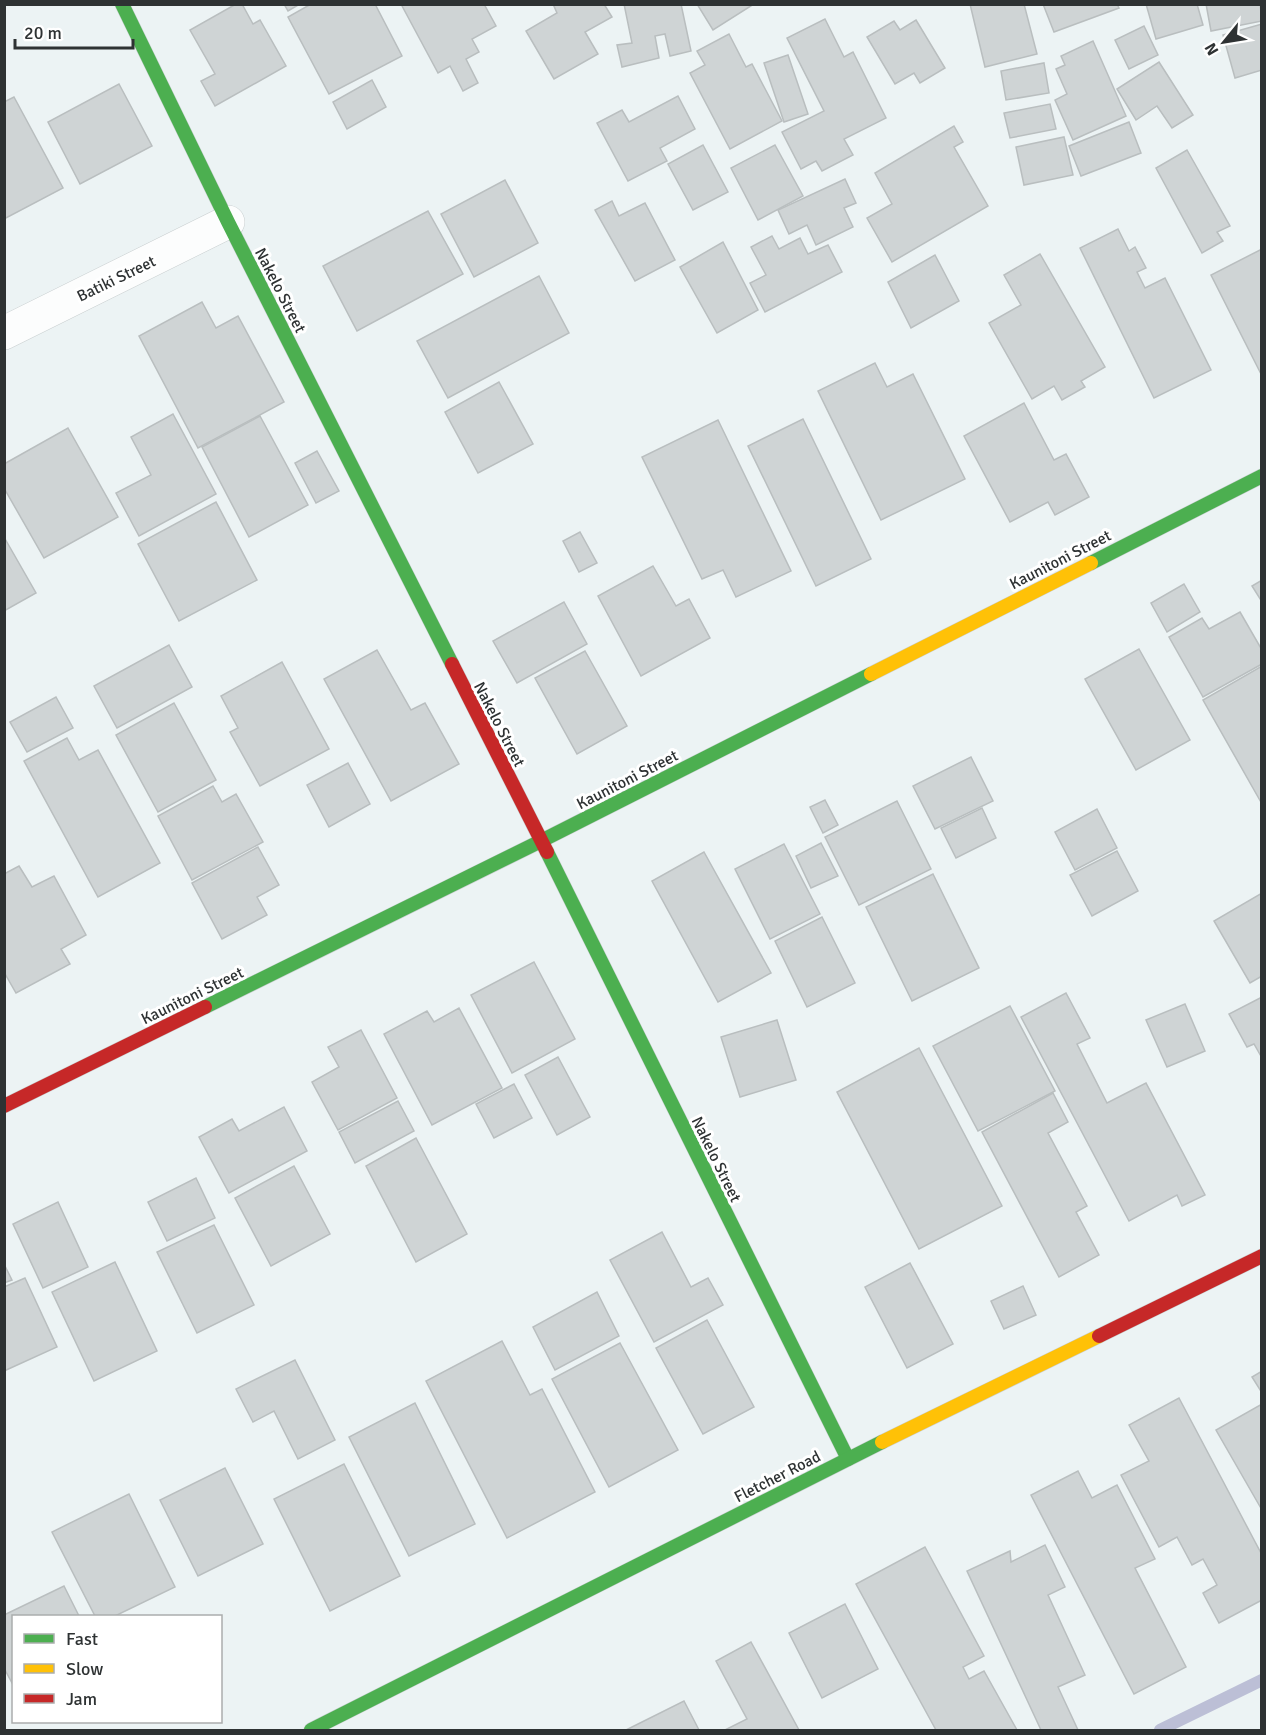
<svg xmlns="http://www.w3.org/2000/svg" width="1266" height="1735" font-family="Signika,sans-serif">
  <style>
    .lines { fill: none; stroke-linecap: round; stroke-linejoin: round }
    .stream { stroke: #bcbfd6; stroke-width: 12 }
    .building { fill: #cfd4d5; stroke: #b9bebf; stroke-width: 1.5 }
    .street-casing { stroke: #c9cfd0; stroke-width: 34 }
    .fast-casing { stroke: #c9cfd0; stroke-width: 15 }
    .slow-casing { stroke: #c9cfd0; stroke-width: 15 }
    .jam-casing { stroke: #c9cfd0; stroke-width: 15 }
    .street { stroke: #fcfdfd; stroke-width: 33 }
    .fast { stroke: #4caf50; stroke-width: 14 }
    .slow { stroke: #ffc107; stroke-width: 14 }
    .jam { stroke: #c62828; stroke-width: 14 }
    .labels { text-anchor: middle; stroke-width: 6; stroke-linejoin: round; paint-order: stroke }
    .street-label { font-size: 16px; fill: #2e3233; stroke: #fff }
  </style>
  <rect width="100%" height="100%" fill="#ecf3f4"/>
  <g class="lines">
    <path class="stream" d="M1160 1730 1262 1680"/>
  </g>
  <g class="building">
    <path d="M236 4H242L253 24 260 20 286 66 215 106 201 81 215 74 190 30Z"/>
    <path d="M284 4H300L288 11Z"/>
    <path d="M311 4H375L402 56 329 94 288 17Z"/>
    <path d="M401 4H484L496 26 472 39 479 52 466 59 478 83 463 91 450 66 438 73Z"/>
    <path d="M553 4H604L612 17 585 32 598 54 554 79 526 31 557 13Z"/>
    <path d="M624 4H681L691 51 670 56 665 34 655 36 659 58 622 67 617 45 632 43Z"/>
    <path d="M697 4H754L713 30Z"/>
    <path d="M970 4H1024L1037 54 985 67Z"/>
    <path d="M1043 4H1117L1119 8 1054 32Z"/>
    <path d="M1146 4H1197L1203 25 1156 39Z"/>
    <path d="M1206 4H1260L1262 21 1211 31Z"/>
    <path d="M825 19 844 57 853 52 886 118 844 139 853 155 822 171 816 161 801 169 782 132 824 111 787 38Z"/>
    <path d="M916 20 945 68 920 83 914 73 895 84 867 37 894 21 900 30Z"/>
    <path d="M1262 24V70L1235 78 1223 35Z"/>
    <path d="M1144 26 1158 55 1129 69 1115 40Z"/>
    <path d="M729 34 746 67 752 64 782 121 730 149 690 73 705 65 697 51Z"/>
    <path d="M1093 41 1126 116 1073 140 1055 100 1067 94 1056 69 1065 65 1061 56Z"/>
    <path d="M788 55 808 114 784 122 764 63Z"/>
    <path d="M1159 62 1193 115 1172 128 1157 106 1136 120 1117 89Z"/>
    <path d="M1044 63 1049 93 1006 100 1001 71Z"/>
    <path d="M372 80 386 107 347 129 333 102Z"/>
    <path d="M119 84 152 146 80 184 48 122Z"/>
    <path d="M678 96 695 129 660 148 667 161 628 181 597 123 622 110 629 122Z"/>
    <path d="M14 97 63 188 4 219V102Z"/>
    <path d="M1050 104 1056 129 1010 138 1004 113Z"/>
    <path d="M1129 122 1141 153 1081 176 1069 146Z"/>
    <path d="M954 126 963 142 954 147 988 206 892 262 867 218 892 204 875 173Z"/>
    <path d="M1064 137 1073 175 1024 185 1016 147Z"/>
    <path d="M703 145 728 192 693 210 668 164Z"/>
    <path d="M775 145 803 196 758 220 731 168Z"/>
    <path d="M1187 150 1230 226 1217 232 1223 241 1202 253 1156 168Z"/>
    <path d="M845 179 856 203 844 208 853 227 816 245 807 225 789 234 778 210Z"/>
    <path d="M505 180 538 243 474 277 441 214Z"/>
    <path d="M612 201 619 216 645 203 675 260 635 281 595 210Z"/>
    <path d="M428 211 463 274 357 331 323 266Z"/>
    <path d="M1118 229 1129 251 1135 247 1146 268 1137 272 1145 288 1165 278 1211 370 1154 398 1080 248Z"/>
    <path d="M772 236 779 249 800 238 808 254 828 245 842 272 765 312 750 283 766 275 751 247Z"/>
    <path d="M723 242 758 310 717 333 680 267Z"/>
    <path d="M1262 249V376L1211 275Z"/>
    <path d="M1040 254 1105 367 1081 381 1085 387 1062 400 1054 386 1032 399 989 323 1021 305 1004 275Z"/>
    <path d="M935 255 959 301 911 328 888 282Z"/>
    <path d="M539 276 569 333 448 398 417 341Z"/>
    <path d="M202 302 216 328 238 316 284 402 198 448 139 336Z"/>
    <path d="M875 363 887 387 913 374 965 479 881 520 818 391Z"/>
    <path d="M499 382 533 444 478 473 445 412Z"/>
    <path d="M1024 403 1054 460 1066 454 1089 497 1055 515 1048 502 1010 522 964 436Z"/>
    <path d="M173 414 216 494 139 536 116 493 151 475 131 437Z"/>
    <path d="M260 416 308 505 249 537 202 447Z"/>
    <path d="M803 419 871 559 816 586 748 446Z"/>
    <path d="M718 420 791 571 736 597 723 570 702 579 642 457Z"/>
    <path d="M68 428 118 517 44 558 4 488V464Z"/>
    <path d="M317 451 339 491 316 503 295 463Z"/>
    <path d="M216 502 257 580 179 621 138 544Z"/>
    <path d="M580 532 597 563 579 572 563 541Z"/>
    <path d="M4 537 36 593 4 611Z"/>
    <path d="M653 566 676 606 689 599 710 638 641 676 598 596Z"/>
    <path d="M1262 580V602L1252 586Z"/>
    <path d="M1184 584 1200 612 1167 632 1151 603Z"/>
    <path d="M564 602 587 644 517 683 493 641Z"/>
    <path d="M1240 612 1262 650V664L1203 697 1169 637 1202 618 1209 629Z"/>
    <path d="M169 645 192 687 117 728 94 686Z"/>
    <path d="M1139 649 1190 740 1136 770 1085 679Z"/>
    <path d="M377 650 411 710 425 703 459 764 391 801 324 679Z"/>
    <path d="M585 651 627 726 577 754 535 678Z"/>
    <path d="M282 662 329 749 260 786 230 732 238 728 221 696Z"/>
    <path d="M1262 666V804L1203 700Z"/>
    <path d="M56 697 73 728 27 752 10 722Z"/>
    <path d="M174 703 216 780 158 812 116 735Z"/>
    <path d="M67 738 79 760 98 750 160 863 98 897 24 761Z"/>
    <path d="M971 757 993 801 935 829 913 786Z"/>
    <path d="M348 763 370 804 329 827 307 785Z"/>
    <path d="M213 786 222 802 236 794 263 842 192 880 158 816Z"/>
    <path d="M825 800 838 825 823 833 810 807Z"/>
    <path d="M897 801 931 869 859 905 825 837Z"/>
    <path d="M982 808 996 838 956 858 941 828Z"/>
    <path d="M1097 809 1117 848 1075 870 1055 832Z"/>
    <path d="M821 843 838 876 811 888 796 856Z"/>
    <path d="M784 844 820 914 770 939 735 869Z"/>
    <path d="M258 847 279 885 257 897 267 915 222 939 192 883Z"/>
    <path d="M1117 851 1138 891 1092 916 1070 875Z"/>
    <path d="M704 852 771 973 718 1002 652 881Z"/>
    <path d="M19 866 32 887 54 876 86 935 61 949 70 964 16 993 4 972V874Z"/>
    <path d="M933 874 979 968 912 1001 866 907Z"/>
    <path d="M1262 893V976L1250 983 1214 921Z"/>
    <path d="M822 917 855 983 807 1007 775 941Z"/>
    <path d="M534 962 575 1039 512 1073 471 995Z"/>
    <path d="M1066 993 1090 1038 1077 1044 1107 1103 1146 1083 1205 1195 1182 1206 1177 1195 1129 1221 1021 1017Z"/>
    <path d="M1262 997V1058L1254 1044 1247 1047 1229 1014Z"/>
    <path d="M1185 1004 1205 1051 1167 1067 1146 1020Z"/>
    <path d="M1010 1006 1055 1091 978 1131 933 1046Z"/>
    <path d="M459 1008 502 1088 432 1125 384 1034 427 1011 434 1022Z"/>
    <path d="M777 1020 796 1080 740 1097 721 1037Z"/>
    <path d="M361 1030 397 1098 338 1130 312 1082 339 1067 328 1047Z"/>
    <path d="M919 1048 1002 1206 919 1249 837 1092Z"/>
    <path d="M558 1057 590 1117 557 1135 525 1075Z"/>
    <path d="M514 1084 532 1118 494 1138 476 1104Z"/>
    <path d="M1053 1093 1068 1122 1048 1133 1087 1206 1076 1212 1099 1255 1059 1277 982 1132Z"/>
    <path d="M398 1101 414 1131 355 1163 339 1132Z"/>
    <path d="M284 1107 307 1151 229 1193 199 1137 232 1119 239 1131Z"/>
    <path d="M416 1138 467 1234 416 1262 366 1166Z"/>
    <path d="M294 1166 330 1234 271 1266 235 1198Z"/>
    <path d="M196 1178 215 1218 167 1241 148 1202Z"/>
    <path d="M58 1202 88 1267 43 1288 13 1224Z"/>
    <path d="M214 1225 254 1305 197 1333 157 1252Z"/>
    <path d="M662 1232 691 1287 708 1278 723 1305 654 1342 610 1260Z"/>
    <path d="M115 1262 157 1351 94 1381 52 1292Z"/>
    <path d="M910 1263 953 1344 907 1368 865 1287Z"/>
    <path d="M4 1264 12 1280 4 1283Z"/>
    <path d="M25 1278 57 1347 4 1371V1287Z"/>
    <path d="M1023 1286 1036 1315 1004 1329 991 1301Z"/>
    <path d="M597 1292 619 1336 555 1370 533 1327Z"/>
    <path d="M707 1320 754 1407 703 1434 656 1348Z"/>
    <path d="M502 1341 530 1395 542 1389 595 1492 507 1538 426 1381Z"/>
    <path d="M620 1343 678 1450 609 1487 552 1379Z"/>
    <path d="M295 1360 335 1440 298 1459 274 1411 253 1422 236 1389Z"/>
    <path d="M1262 1371V1393L1252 1377Z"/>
    <path d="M1179 1398 1262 1555V1600L1219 1623 1203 1593 1217 1585 1203 1559 1192 1565 1177 1537 1159 1547 1121 1475 1149 1461 1129 1425Z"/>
    <path d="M415 1403 475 1524 409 1556 349 1437Z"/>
    <path d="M1262 1404V1510L1216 1430Z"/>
    <path d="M344 1464 400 1576 330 1611 274 1499Z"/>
    <path d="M225 1468 263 1544 198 1576 160 1500Z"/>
    <path d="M1078 1471 1092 1498 1117 1485 1155 1559 1135 1568 1186 1667 1134 1694 1031 1495Z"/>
    <path d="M129 1494 175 1587 115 1616H95L52 1532Z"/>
    <path d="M1045 1545 1065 1587 1048 1595 1085 1675 1058 1687 1078 1730H1041L967 1571 1010 1551 1011 1562Z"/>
    <path d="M925 1547 984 1656 963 1667 969 1679 984 1671 1017 1730H936L856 1584Z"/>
    <path d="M64 1586 79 1616H14L12 1683 4 1668V1615Z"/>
    <path d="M845 1604 878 1669 822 1698 789 1633Z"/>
    <path d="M751 1642 799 1730H725L747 1719 716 1661Z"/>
    <path d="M684 1701 699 1730H626Z"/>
  </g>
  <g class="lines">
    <defs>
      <path id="street" d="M4 333 228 222"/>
      <g id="fast">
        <path d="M122 4 228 222 452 664"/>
        <path d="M1091 563 1262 476"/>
        <path d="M547 852 848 1459"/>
        <path d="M205 1007 541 841 871 674"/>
        <path d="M311 1730 882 1442"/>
      </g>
      <g id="slow">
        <path d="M871 674 1091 563"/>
        <path d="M882 1442 1099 1336"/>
      </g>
      <g id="jam">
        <path d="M452 664 547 852"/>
        <path d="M4 1106 205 1007"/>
        <path d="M1099 1336 1262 1256"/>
      </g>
    </defs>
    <use href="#street" class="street-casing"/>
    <use href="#fast" class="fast-casing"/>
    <use href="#slow" class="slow-casing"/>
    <use href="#jam" class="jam-casing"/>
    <use href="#street" class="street"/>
    <use href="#fast" class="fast"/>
    <use href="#slow" class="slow"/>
    <use href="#jam" class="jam"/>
  </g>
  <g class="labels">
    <g class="street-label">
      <text transform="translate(116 278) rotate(-26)" y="6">Batiki Street</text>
      <text transform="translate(281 290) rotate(63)" y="6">Nakelo Street</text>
      <text transform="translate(1060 559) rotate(-27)" y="6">Kaunitoni Street</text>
      <text transform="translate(500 724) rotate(63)" y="6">Nakelo Street</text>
      <text transform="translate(627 779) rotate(-27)" y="6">Kaunitoni Street</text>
      <text transform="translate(192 995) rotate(-26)" y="6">Kaunitoni Street</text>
      <text transform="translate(717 1159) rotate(64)" y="6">Nakelo Street</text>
      <text transform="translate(777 1476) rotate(-27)" y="6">Fletcher Road</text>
    </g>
  </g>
  <rect width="1266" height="1735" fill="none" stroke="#2e3233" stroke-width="12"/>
  <rect x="12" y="1615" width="210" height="108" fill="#ffffff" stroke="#abadad" stroke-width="1.5"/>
  <rect x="24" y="1634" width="30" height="9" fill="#4caf50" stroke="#abadad" stroke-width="1.5"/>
  <text x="66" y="1645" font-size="18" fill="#2e3233">Fast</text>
  <rect x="24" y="1664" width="30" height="9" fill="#ffc107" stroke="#abadad" stroke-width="1.5"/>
  <text x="66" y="1675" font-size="18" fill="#2e3233">Slow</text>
  <rect x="24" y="1694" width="30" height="9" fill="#c62828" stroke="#abadad" stroke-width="1.5"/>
  <text x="66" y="1705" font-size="18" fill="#2e3233">Jam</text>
  <g transform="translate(1224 42) rotate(240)" stroke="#ffffff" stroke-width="4.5" paint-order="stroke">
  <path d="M0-4.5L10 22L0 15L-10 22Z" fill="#2e3233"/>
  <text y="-9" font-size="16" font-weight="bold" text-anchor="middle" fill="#2e3233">N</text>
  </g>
  <path d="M15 39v9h118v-9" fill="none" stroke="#2e3233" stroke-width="3"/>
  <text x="24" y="39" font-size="18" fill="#2e3233" stroke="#ffffff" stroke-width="4.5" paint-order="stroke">20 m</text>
</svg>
